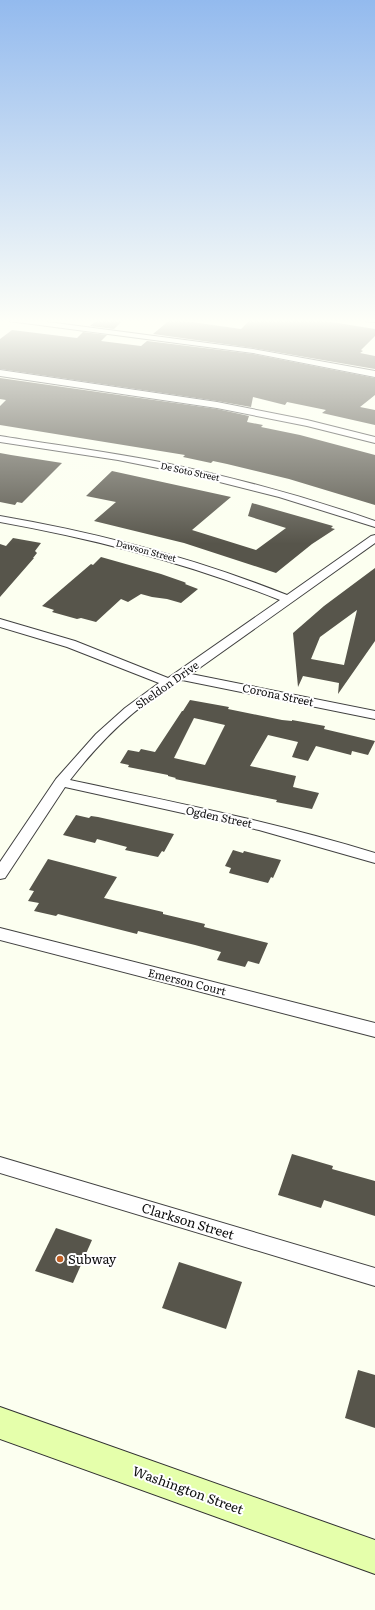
<svg xmlns="http://www.w3.org/2000/svg" width="375" height="1610" font-family="Literata,serif">
  <style>
    .building { fill: #57554b; fill-rule: evenodd }
    .lines { fill: none; stroke-linecap: round; stroke-linejoin: round }
    .minor-casing { stroke: #414141; stroke-width: 2 }
    .secondary-casing { stroke: #303030; stroke-width: 2 }
    .minor { fill: #fff; fill-rule: evenodd }
    .secondary { fill: #e5ffab; fill-rule: evenodd }
    .poi-dot { fill: #c05f25; stroke: #fff; stroke-width: 1.5 }
    .labels { text-anchor: middle; stroke-width: 4; stroke-linejoin: round; paint-order: stroke }
    .far-street-label { font-size: 9px; fill: #0e0e0e; stroke: #fff }
    .street-label { font-size: 11px; fill: #0e0e0e; stroke: #fff }
    .near-street-label { font-size: 13px; fill: #0e0e0e; stroke: #fff }
    .near-poi-label { font-size: 13px; fill: #0e0e0e; stroke: #fff; text-anchor: start }
  </style>
  <rect width="100%" height="100%" fill="#fcfff0"/>
  <g class="building">
    <path d="M98 319H124L114 329 90 326Z"/>
    <path d="M171 319 241 329 251 319H313L375 329V336L361 350 363 351 360 353 375 356V369L253 348 153 334Z"/>
    <path d="M12 330 77 338 83 332 107 335 101 341 141 346 147 341 253 354 375 378V395L360 407 375 410V425L322 413 326 410 287 402 285 405 253 397 251 407 217 401 0 369V339Z"/>
    <path d="M0 378 217 409 249 416 247 422 263 425 261 427 300 435 375 455V505L289 479 227 464 213 461 211 463 183 457 185 455 0 425V406L6 400 0 399Z"/>
    <path d="M0 453 11 455 62 463 22 503 17 502 15 505 0 502Z"/>
    <path d="M112 471 231 497 192 530 256 550 286 528 248 516 252 503 333 526 331 528 335 529 312 544 276 573 184 543 94 521 116 502 86 496Z"/>
    <path d="M13 538 41 543 35 551 37 553 33 558H34L0 597V544L6 546Z"/>
    <path d="M101 557 161 574 184 582 186 583 185 584 198 589 181 603 167 599 152 597 141 594 128 602 121 599 96 622 81 618 77 619 52 612 54 610 42 606 91 564 93 565Z"/>
    <path d="M375 568V641L338 694 339 683 303 676 298 687 293 633 324 606ZM357 610 344 665 311 659 320 637Z"/>
    <path d="M190 700 229 707 228 709 282 720 292 721V720L325 726 324 729 375 741 368 755 352 751 351 755 316 746 308 761 292 757 298 742 268 735 250 766 296 776 293 787 319 793 312 809 276 802 277 800 175 779 176 778 168 776V775L128 767 129 765 120 763 128 750 139 752 141 749 155 752 182 711H183ZM194 718 225 725 205 765 174 758Z"/>
    <path d="M76 815 89 818 91 816 98 817 174 834 164 852 162 851 158 857 125 850 127 847 97 839 95 843 63 835Z"/>
    <path d="M233 850 243 853 244 851 281 860 273 878 271 877 268 883 229 873 231 868 225 866Z"/>
    <path d="M48 859 117 877 104 898 163 912V914L205 924 204 927 268 943 259 964 248 961 245 967 217 960 221 952 195 945 138 931 137 934 58 914 56 916 34 911 39 903 28 901 34 891 29 890Z"/>
    <path d="M292 1154 333 1166 332 1169 375 1181V1216L324 1200 321 1208 278 1195Z"/>
    <path d="M56 1228 92 1240 73 1283 35 1271Z"/>
    <path d="M179 1262 242 1282 226 1329 162 1308Z"/>
    <path d="M358 1370 375 1375V1428L345 1418Z"/>
  </g>
  <g class="lines">
    <defs>
      <g id="minor">
        <path d="M5 319H25L253 349 375 371V377L253 353 9 321Z"/>
        <path d="M365 319H375V322L366 321Z"/>
        <path d="M0 370 217 402 307 420 375 437V443L307 426 217 408 0 376Z"/>
        <path d="M0 436C55 445 110 452 165 463 236 478 306 497 375 521V527L279 497 188 474 118 460 0 442Z"/>
        <path d="M0 516C99 533 194 558 287 595L371 536 375 535V543L191 674 375 711V719L182 680C138 703 100 741 70 780 173 802 275 822 375 853V863L259 830 65 787 5 878 0 879V862L56 779 96 734 125 708 159 683 67 647 0 627V619L75 641 168 678 280 600C189 564 96 539 0 522Z"/>
        <path d="M0 928 375 1023V1037L0 940Z"/>
        <path d="M0 1157 375 1268V1286L0 1173Z"/>
      </g>
      <path id="secondary" d="M0 1407 375 1540V1574L0 1439Z"/>
    </defs>
    <use href="#minor" class="minor-casing"/>
    <use href="#secondary" class="secondary-casing"/>
    <use href="#minor" class="minor"/>
    <use href="#secondary" class="secondary"/>
  </g>
  <linearGradient id="sky" x2="0" y2="1"><stop stop-color="#93baee"/><stop offset="0.59" stop-color="#fefff8"/><stop offset="1" stop-color="#fefff8" stop-opacity="0"/></linearGradient>
  <rect width="375" height="544" fill="url(#sky)"/>
  <circle class="poi-dot" cx="60" cy="1259" r="4"/>
  <g class="labels">
    <g class="far-street-label">
      <text transform="translate(190 472) rotate(12)" y="3">De Soto Street</text>
      <text transform="translate(146 551) rotate(15)" y="3">Dawson Street</text>
    </g>
    <g class="street-label">
      <text transform="translate(167 685) rotate(-35)" y="4">Sheldon Drive</text>
      <text transform="translate(278 695) rotate(12)" y="4">Corona Street</text>
      <text transform="translate(219 817) rotate(12)" y="4">Ogden Street</text>
      <text transform="translate(187 982) rotate(14)" y="4">Emerson Court</text>
    </g>
    <g class="near-street-label">
      <text transform="translate(188 1221) rotate(17)" y="5">Clarkson Street</text>
      <text transform="translate(188 1490) rotate(20)" y="5">Washington Street</text>
    </g>
    <g class="near-poi-label">
      <text x="68" y="1264">Subway</text>
    </g>
  </g>
</svg>
